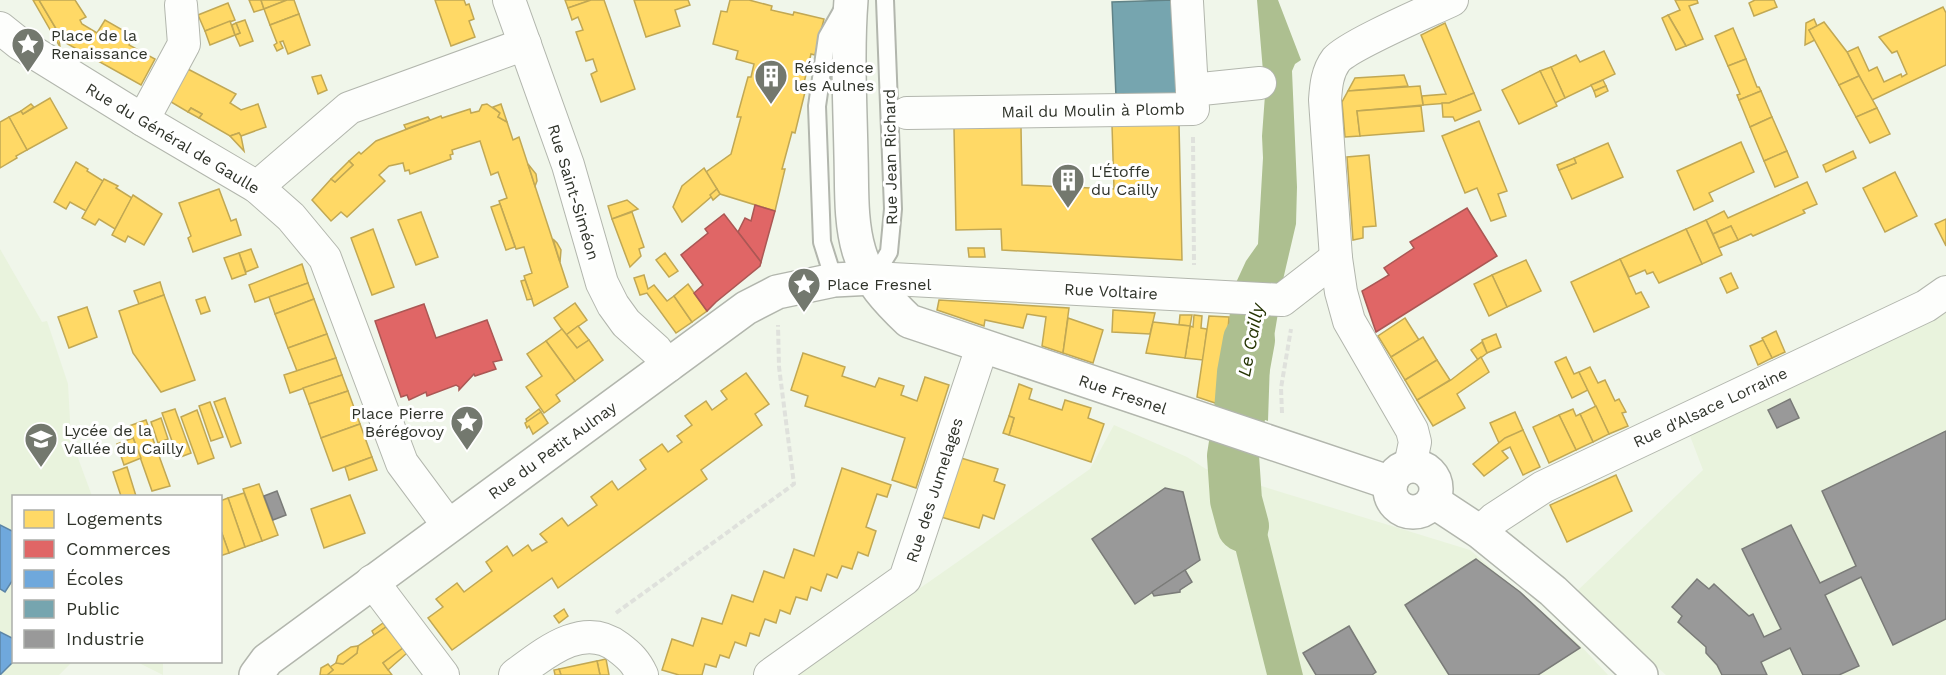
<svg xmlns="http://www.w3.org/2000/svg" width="1946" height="675" font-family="'Work Sans',sans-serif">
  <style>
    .built { fill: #e9f3dd }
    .water { fill: #adbf90 }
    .homes { fill: #ffd966; stroke: #c1a854; stroke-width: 1.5 }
    .shops { fill: #e06666; stroke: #ab5754; stroke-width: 1.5 }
    .schools { fill: #6fa8dc; stroke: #5c85a7; stroke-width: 1.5 }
    .public { fill: #76a5af; stroke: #618387; stroke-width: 1.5 }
    .industry { fill: #999; stroke: #7a7b78; stroke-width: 1.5 }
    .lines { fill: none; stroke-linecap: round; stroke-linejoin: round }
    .river { stroke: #adbf90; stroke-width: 52 }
    .lane-casing { stroke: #b2b6ad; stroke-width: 20 }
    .street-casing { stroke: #b2b6ad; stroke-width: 34 }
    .secondary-casing { stroke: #b2b6ad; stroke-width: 36 }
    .path { stroke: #dfe1dc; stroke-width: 4; stroke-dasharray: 6 3; stroke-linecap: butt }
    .lane { stroke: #fdfefc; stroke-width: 16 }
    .street { stroke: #fdfefc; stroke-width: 32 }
    .secondary { stroke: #fdfefc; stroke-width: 33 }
    .labels { text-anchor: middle; stroke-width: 6; stroke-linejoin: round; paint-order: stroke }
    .poi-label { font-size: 16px; fill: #30342b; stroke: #fff; text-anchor: start }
    .street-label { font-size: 16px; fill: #30342b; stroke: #fff }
    .water-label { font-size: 18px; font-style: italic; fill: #253403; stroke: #fff }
  </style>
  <rect width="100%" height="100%" fill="#f0f6ea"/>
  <g class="built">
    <path d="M0 249 42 322 47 321 68 384 71 439 92 496H14V662H72L59 675H0Z"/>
    <path d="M1946 311V675H1666L1575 593 1703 470 1687 428Z"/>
    <path d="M1114 425 1187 457 1206 469 1470 550 1580 645 1608 675H796L1090 469Z"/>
    <path d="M137 662H163V675Z"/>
  </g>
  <g class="water">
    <path d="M1257 0H1278L1301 60 1295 64 1292 71 1297 187 1296 224 1282 284 1234 287 1246 261 1258 244 1263 158 1262 136 1265 95Z"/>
    <path d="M1230 311 1278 313 1270 361 1268 421 1218 404 1225 366Z"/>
    <path d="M1210 448 1258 464 1255 485 1303 675H1267Z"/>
  </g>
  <g class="homes">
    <path d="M33 0H39L58 32 60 47Z"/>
    <path d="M39 0H75L86 17 80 20 82 24 97 33 105 20 133 36 129 45 155 59 141 85 64 42Z"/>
    <path d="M249 0H261L264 9 254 12Z"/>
    <path d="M261 0H287L264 9Z"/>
    <path d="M287 0H294L299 14 270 25 264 9Z"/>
    <path d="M435 0H464L466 5 469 4 474 19 469 21 475 37 451 46Z"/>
    <path d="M565 0H591L568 8Z"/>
    <path d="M591 0H604L635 89 601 102 591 74 597 71 593 59 586 61 576 32 583 30 578 17 572 20 568 8Z"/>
    <path d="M634 0H688L690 5 675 10 680 26 646 37Z"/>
    <path d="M730 0H749L772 6 771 10 793 15 794 12 824 19 815 55 811 54 802 91 805 92 795 133 792 132 782 169H785L775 211 720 194 706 172 731 154 741 117H737L748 77H751L754 64 736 59 738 51 713 44 721 11 727 12Z"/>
    <path d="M1675 0H1697L1698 3 1689 6 1703 39 1686 46 1668 15 1680 10Z"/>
    <path d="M1755 0H1774L1777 7 1754 16 1749 3Z"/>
    <path d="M228 3 235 20 205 31 198 15Z"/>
    <path d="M1943 7 1946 13V65L1872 100 1847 52 1858 47 1869 71 1877 67 1884 82 1901 74 1902 77 1907 74 1897 51 1892 53 1879 37Z"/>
    <path d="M299 14 310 45 288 54 283 41 280 42 283 48 277 51 274 45 277 43 270 25Z"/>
    <path d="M1668 15 1686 46 1676 50 1662 18Z"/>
    <path d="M1814 19 1817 26 1809 30 1815 40 1805 45 1806 23Z"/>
    <path d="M245 20 253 41 240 46 235 35 240 33 236 23Z"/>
    <path d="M230 21 235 35 210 45 205 31Z"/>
    <path d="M1824 22 1847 52 1859 76 1839 85 1809 30Z"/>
    <path d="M236 23 240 33 235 35 232 25Z"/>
    <path d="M1445 23 1474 93 1449 103 1423 105 1422 96 1446 94 1421 35Z"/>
    <path d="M1733 28 1746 59 1728 66 1715 36Z"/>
    <path d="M1604 51 1615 74 1565 98 1551 67 1576 55 1580 62Z"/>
    <path d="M1746 59 1757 87H1759L1761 91 1739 100 1737 95 1740 94 1728 66Z"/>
    <path d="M184 67 236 94 230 103 241 110 258 104 266 127 241 136 239 133 230 136 199 118 202 114 191 108 188 112 166 99Z"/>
    <path d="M1551 67 1565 98 1555 103 1540 71Z"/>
    <path d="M1540 71 1557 106 1519 124 1502 90Z"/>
    <path d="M321 75 327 90 318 94 312 77Z"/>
    <path d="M1404 75 1408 86 1348 91 1355 78Z"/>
    <path d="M1859 76 1877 108 1856 117 1839 85Z"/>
    <path d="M1603 80 1606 86 1594 91 1591 85Z"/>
    <path d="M1420 86 1423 105 1357 111 1360 136 1345 137 1342 102 1348 91Z"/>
    <path d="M1606 86 1608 91 1596 97 1594 91Z"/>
    <path d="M1761 91 1772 117 1750 127 1739 100Z"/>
    <path d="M1474 93 1481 110 1455 121 1453 117H1443L1442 103H1449Z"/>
    <path d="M50 98 67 128 27 150 9 117 21 111 23 114Z"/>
    <path d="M31 104 34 107 23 114 21 111Z"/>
    <path d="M487 104 500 113 498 117 507 122 513 140 519 137 568 287 534 306 524 276 532 273 524 247 516 249 499 201 507 198 498 172 491 175 480 141 452 150 453 154 450 155 451 159 410 174 409 170 405 171 403 163 389 166 379 175 385 181 347 217 341 212 331 221 312 200 331 179 335 182 353 165 349 161 359 152 361 154 376 141 441 116 442 118 470 109 471 113 479 111 482 105Z"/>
    <path d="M501 104 507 122 498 117 500 113 493 107Z"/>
    <path d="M1421 106 1424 131 1360 136 1357 111Z"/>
    <path d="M191 108 202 114 199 118 188 112Z"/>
    <path d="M1877 108 1890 134 1870 143 1856 117Z"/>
    <path d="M9 117 27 150 16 156 17 158 0 168V122Z"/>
    <path d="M428 117 430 120 406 129 404 125Z"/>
    <path d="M1772 117 1787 151 1764 161 1750 127Z"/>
    <path d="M1479 121 1507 191 1498 194 1506 216 1491 221 1477 188 1465 193 1442 136Z"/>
    <path d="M1179 124 1182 260 1002 250 1001 229 956 230 954 128 1021 127 1022 185 1114 189 1112 125Z"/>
    <path d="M239 133 241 136 244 151 230 136Z"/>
    <path d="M1741 142 1754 172 1709 193 1713 201 1694 210 1677 171Z"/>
    <path d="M1608 143 1623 177 1572 199 1559 170 1576 163 1574 158Z"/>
    <path d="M1787 151 1798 177 1775 187 1764 161Z"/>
    <path d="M1853 151 1856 158 1826 172 1823 165Z"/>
    <path d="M1369 155 1376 226 1363 227V238L1353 240 1347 157Z"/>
    <path d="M1574 158 1576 163 1559 170 1557 165Z"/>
    <path d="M349 161 353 165 335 182 331 179Z"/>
    <path d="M76 162 88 169 87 171 103 181 86 211 70 202 66 209 54 202Z"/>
    <path d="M528 164 536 174 537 181 535 186Z"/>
    <path d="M704 168 717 189 711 197 682 222 673 207 682 186Z"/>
    <path d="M1895 172 1917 216 1885 232 1863 188Z"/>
    <path d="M104 179 118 186 116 188 132 198 115 229 99 219 95 225 82 218Z"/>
    <path d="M1807 182 1817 204 1803 210 1805 213 1753 236 1751 234 1738 240 1731 226 1713 234 1706 220 1724 211 1728 218Z"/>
    <path d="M219 189 231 221 236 219 241 235 193 252 188 238 191 236 179 203Z"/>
    <path d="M717 189 720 194 713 200 710 195Z"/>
    <path d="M133 195 162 214 144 245 128 236 125 242 112 235Z"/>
    <path d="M627 200 638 209 612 219 608 206Z"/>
    <path d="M500 204 515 247 506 250 491 207Z"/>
    <path d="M421 212 438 257 416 265 398 220Z"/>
    <path d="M632 212 644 247 639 249 641 256 630 267 612 219Z"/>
    <path d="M1946 219V246L1935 224Z"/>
    <path d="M1706 220 1722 255 1702 264 1686 229Z"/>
    <path d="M1731 226 1738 240 1719 248 1713 234Z"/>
    <path d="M373 229 394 287 372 295 351 238Z"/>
    <path d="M1686 229 1702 264 1659 283 1653 272 1647 274 1645 270 1629 277 1620 259Z"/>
    <path d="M553 239 557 243 561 250 560 262Z"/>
    <path d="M968 248H984L985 257H969Z"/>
    <path d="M251 249 258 267 246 272 239 253Z"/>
    <path d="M239 253 246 274 232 279 224 258Z"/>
    <path d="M665 253 678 271 669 277 656 260Z"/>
    <path d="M1620 259 1636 294 1641 292 1649 307 1594 332 1571 282Z"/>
    <path d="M1526 260 1541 291 1507 307 1492 275Z"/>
    <path d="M302 264 308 283 255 302 249 285Z"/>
    <path d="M1731 273 1738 288 1727 293 1720 278Z"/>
    <path d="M644 275 648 289 654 285 667 301 674 296 692 322 676 333 647 293 640 295 634 278Z"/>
    <path d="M1492 275 1507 307 1489 316 1474 284Z"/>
    <path d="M525 280 532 299 527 300 521 281Z"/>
    <path d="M160 282 164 295 139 304 134 291Z"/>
    <path d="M308 283 314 299 275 314 269 297Z"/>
    <path d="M688 284 707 311 692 322 674 296Z"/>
    <path d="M164 295 195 380 161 392 133 353 119 311Z"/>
    <path d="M205 297 210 311 201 314 196 300Z"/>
    <path d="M314 299 327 334 288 348 275 314Z"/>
    <path d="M939 300 1069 308 1063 353 1042 346 1046 317 1027 314 1023 328 985 320 984 326 937 310Z"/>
    <path d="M575 303 587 320 566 335 554 318Z"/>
    <path d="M87 307 97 337 69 348 58 317Z"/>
    <path d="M1113 310 1155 313 1150 334 1112 332Z"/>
    <path d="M1180 315H1192L1190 326 1179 325Z"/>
    <path d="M1194 315 1202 316 1201 328 1207 329 1203 360 1185 358 1190 326 1193 327Z"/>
    <path d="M1209 316 1229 317 1225 366 1218 404 1197 397Z"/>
    <path d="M1068 318 1103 330 1093 363 1063 353Z"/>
    <path d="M1405 318 1419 340 1391 357 1378 336Z"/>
    <path d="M1153 322 1190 326 1185 358 1146 353Z"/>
    <path d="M578 326 589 340 577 348 566 335Z"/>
    <path d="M562 329 577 348 589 340 603 360 575 381 546 341Z"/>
    <path d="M1776 331 1785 352 1772 358 1762 338Z"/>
    <path d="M327 334 336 358 297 371 288 348Z"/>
    <path d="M1496 334 1501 347 1487 353 1482 340Z"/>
    <path d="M1423 337 1437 360 1405 380 1391 357Z"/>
    <path d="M1763 340 1772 358 1758 365 1750 346Z"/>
    <path d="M546 341 575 381 556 395 560 401 544 413 526 387 542 376 527 354Z"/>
    <path d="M1482 342 1487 353 1478 360 1471 350Z"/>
    <path d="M803 353 845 367 842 376 875 387 879 378 904 386 901 395 917 401 925 377 949 385 916 488 892 480 905 438 805 406 808 396 791 390Z"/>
    <path d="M1481 357 1489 372 1457 394 1465 408 1433 426 1417 400 1451 380Z"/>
    <path d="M1566 357 1574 374 1579 372 1588 390 1572 398 1555 362Z"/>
    <path d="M336 358 342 375 290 393 284 375Z"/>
    <path d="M1437 360 1450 380 1417 400 1405 380Z"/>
    <path d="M1590 367 1598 383 1605 380 1615 401 1619 399 1626 412 1622 413 1628 426 1609 434 1579 372Z"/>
    <path d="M746 373 769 404 755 414 762 425 701 470 707 479 558 588 552 578 452 650 428 618 443 607 436 599 457 583 464 592 492 571 486 562 507 546 513 556 528 545 532 551 547 542 540 534 562 518 568 526 597 505 591 497 612 481 618 490 646 469 640 460 662 444 668 452 682 442 677 436 692 425 685 416 706 401 712 410 727 399 721 391Z"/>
    <path d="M342 375 348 391 309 404 303 388Z"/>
    <path d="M1019 384 1032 389 1029 399 1062 410 1065 400 1091 408 1088 418 1104 424 1091 462 1009 435 1014 418 1009 416Z"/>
    <path d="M348 391 360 424 321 438 309 404Z"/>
    <path d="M225 398 241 443 231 447 214 402Z"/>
    <path d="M210 402 223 437 211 441 199 406Z"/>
    <path d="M1596 406 1609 434 1593 442 1580 414Z"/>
    <path d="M175 409 191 453 178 458 162 413Z"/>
    <path d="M539 409 541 412 527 422 526 419Z"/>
    <path d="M1573 409 1576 416 1580 414 1593 442 1576 450 1559 415Z"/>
    <path d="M197 410 214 458 198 464 181 417Z"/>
    <path d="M541 412 548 423 533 434 529 426 527 428 525 423Z"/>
    <path d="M1515 412 1523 430 1499 443 1490 423Z"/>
    <path d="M1559 415 1576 450 1549 463 1533 427Z"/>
    <path d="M1009 416 1014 418 1009 435 1003 433Z"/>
    <path d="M161 418 168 439 158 443 151 422Z"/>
    <path d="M146 420 170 486 152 491 129 426Z"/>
    <path d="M360 424 372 457 333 471 321 438Z"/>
    <path d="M1523 430 1540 467 1523 475 1510 447 1502 451 1508 458 1484 476 1473 464 1505 438Z"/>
    <path d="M133 438 141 458 124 465 117 444Z"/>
    <path d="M372 457 377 470 349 480 345 467Z"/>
    <path d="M961 458 998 469 994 481 1005 485 994 519 983 515 979 528 941 517Z"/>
    <path d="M127 467 136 496H121L113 472Z"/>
    <path d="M842 468 891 485 887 497 877 494 866 527 876 531 868 556 858 552 852 569 842 566 837 578 827 574 821 591 811 587 807 600 796 597 790 614 780 610 776 623 765 619 759 636 750 633 746 646 735 642 729 658 720 655 716 667 705 664 702 675H679L662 670 672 639 693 646 702 618 722 624 732 595 753 602 764 571 784 578 794 549 814 556Z"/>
    <path d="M1616 475 1632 511 1567 542 1550 505Z"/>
    <path d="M259 484 278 535 262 541 243 489Z"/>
    <path d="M244 493 262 541 245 547 228 498Z"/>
    <path d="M350 495 365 533 324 548 311 509Z"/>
    <path d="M228 498 245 547 229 553 220 528V501Z"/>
    <path d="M220 528 229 553 220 556Z"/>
    <path d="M564 609 568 616 559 623 554 616Z"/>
    <path d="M383 623 386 627 374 635 372 631Z"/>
    <path d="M386 627 403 648 383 663 392 675H327L333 670 330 667 336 663 343 664 357 653 358 646Z"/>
    <path d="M358 646 357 653 343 664 336 663 338 656 351 647Z"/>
    <path d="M403 648 407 653 388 670 383 663Z"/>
    <path d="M606 659 609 675H600L597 661Z"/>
    <path d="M597 661 600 675H561L559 669Z"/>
    <path d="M328 664 333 670 327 675H320L321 668Z"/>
    <path d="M559 669 561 675H555L554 670Z"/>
  </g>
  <g class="shops">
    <path d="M755 205 775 211 761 262 738 232 745 218 751 221Z"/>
    <path d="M1467 208 1497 256 1376 332 1362 291 1389 275 1384 268 1414 248 1410 242Z"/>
    <path d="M724 214 761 262 760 266 716 302 707 311 694 293 703 285 681 255 708 233 705 229Z"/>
    <path d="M424 304 436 338 487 320 502 360 493 362 496 369 475 376 474 374 459 390V387L456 385 427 396 426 392 409 400 407 395 401 397 375 321Z"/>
  </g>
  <g class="schools">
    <path d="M0 525 14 532V578L5 592 0 589Z"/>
    <path d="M0 632 14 639V661L0 675Z"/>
  </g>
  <path class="public" d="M1173 0 1177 94 1116 97 1112 2Z"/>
  <g class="industry">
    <path d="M1790 399 1799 418 1777 428 1768 410Z"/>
    <path d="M1946 431V619L1893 645 1861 577 1825 595 1859 666 1839 675H1803L1790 648 1761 662 1767 675H1722L1717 665 1706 653V647L1678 622 1682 616 1672 607 1697 579 1709 589 1714 584 1749 616 1753 614 1764 637 1781 629 1742 549 1791 525 1820 583 1856 566 1822 491Z"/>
    <path d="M1165 488 1183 492 1200 560 1135 604 1092 539Z"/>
    <path d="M277 491 286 515 273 520 264 496Z"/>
    <path d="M1476 559 1520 592 1580 648 1538 675H1449L1405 605Z"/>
    <path d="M1185 570 1192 582 1180 590V592L1154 596 1152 592Z"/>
    <path d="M1349 626 1376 672 1372 675H1316L1303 653Z"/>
  </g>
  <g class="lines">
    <path class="river" d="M1243 526 1236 500 1233 456 1240 411 1243 373 1249 340"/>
    <defs>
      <g id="lane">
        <path d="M873 278 889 252 893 209 885 0"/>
        <path d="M834 280 822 242 817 106 827 37 843 9"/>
      </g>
      <g id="street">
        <path d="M509 0 568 165 602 283 613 305 626 323 656 350 668 366"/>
        <path d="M1187 2 1192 90"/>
        <path d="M0 28 20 44 143 120 257 187 291 217 325 258 402 463 448 525"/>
        <path d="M907 113 1193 109 1192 90 1260 83"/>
        <path d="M143 120 184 44 181 5"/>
        <path d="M257 187 349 108 525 44"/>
        <path d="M873 278 1282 300 1336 258"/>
        <path d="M1410 466 1415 442 1412 430 1349 321 1341 292 1336 258 1325 100C1326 86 1327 72 1336 60 1349 45 1429 11 1452 0"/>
        <path d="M1480 532 1494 519 1543 487 1926 306 1946 292"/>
        <path d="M372 581 443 675"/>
        <path d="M515 675C544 654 583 620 618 647 630 656 636 662 642 675"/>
        <path d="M770 675 905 579 982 347"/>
      </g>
      <g id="secondary">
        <path d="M851 0C847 52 850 104 851 156 852 187 850 221 859 251 867 279 889 302 909 321L1391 483"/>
        <circle cx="1413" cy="489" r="23"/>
        <path d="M1433 501 1480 532 1553 591 1641 675"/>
        <path d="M256 675 267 660 746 308 777 292 834 280 873 278"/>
      </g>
    </defs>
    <use href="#lane" class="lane-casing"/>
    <use href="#street" class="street-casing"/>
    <use href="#secondary" class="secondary-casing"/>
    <g class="path">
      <path d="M1193 137 1194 265"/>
      <path d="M1282 413 1281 388 1291 329"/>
      <path d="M616 613 794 484 779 367 778 325"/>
    </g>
    <use href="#lane" class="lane"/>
    <use href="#street" class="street"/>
    <use href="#secondary" class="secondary"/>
  </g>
  <defs>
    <symbol id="sight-pin" viewBox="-11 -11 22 30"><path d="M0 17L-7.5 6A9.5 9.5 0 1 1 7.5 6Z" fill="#73786e" stroke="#fff"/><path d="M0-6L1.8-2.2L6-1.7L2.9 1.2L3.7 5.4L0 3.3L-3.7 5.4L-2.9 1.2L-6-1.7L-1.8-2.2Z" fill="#fff"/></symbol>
    <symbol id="building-pin" viewBox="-11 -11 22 30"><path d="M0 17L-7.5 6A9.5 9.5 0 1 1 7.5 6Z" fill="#73786e" stroke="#fff"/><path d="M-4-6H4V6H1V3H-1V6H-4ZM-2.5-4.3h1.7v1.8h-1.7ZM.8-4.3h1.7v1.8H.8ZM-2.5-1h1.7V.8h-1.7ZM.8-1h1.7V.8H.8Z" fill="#fff"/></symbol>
    <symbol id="school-pin" viewBox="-11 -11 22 30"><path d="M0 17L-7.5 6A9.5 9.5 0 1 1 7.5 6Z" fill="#73786e" stroke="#fff"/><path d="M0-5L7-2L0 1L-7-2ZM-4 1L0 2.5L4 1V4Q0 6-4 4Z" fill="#fff"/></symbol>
  </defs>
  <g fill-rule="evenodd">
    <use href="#sight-pin" x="9" y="25" width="38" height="52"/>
    <use href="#building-pin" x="752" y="57" width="38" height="52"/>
    <use href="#building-pin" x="1049" y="161" width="38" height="52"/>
    <use href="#sight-pin" x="785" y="265" width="38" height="52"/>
    <use href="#sight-pin" x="448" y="403" width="38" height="52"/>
    <use href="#school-pin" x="22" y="420" width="38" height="52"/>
  </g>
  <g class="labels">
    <g class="poi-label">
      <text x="51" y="41">Place de la<tspan x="51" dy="18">Renaissance</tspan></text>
      <text x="794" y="73">Résidence<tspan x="794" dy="18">les Aulnes</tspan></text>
      <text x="1091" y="177">L'Étoffe<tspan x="1091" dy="18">du Cailly</tspan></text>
      <text x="827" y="290">Place Fresnel</text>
      <text x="444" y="419" text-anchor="end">Place Pierre<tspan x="444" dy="18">Bérégovoy</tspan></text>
      <text x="64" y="436">Lycée de la<tspan x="64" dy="18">Vallée du Cailly</tspan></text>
    </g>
    <g class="street-label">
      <text transform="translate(1093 110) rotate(-1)" y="6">Mail du Moulin à Plomb</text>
      <text transform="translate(173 138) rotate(31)" y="6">Rue du Général de Gaulle</text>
      <text transform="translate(890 157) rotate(-91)" y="6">Rue Jean Richard</text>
      <text transform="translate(574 192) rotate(73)" y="6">Rue Saint-Siméon</text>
      <text transform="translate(1111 291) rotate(3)" y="6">Rue Voltaire</text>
      <text transform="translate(1123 394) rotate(19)" y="6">Rue Fresnel</text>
      <text transform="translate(1710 407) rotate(-25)" y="6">Rue d'Alsace Lorraine</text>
      <text transform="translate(552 450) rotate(-36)" y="6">Rue du Petit Aulnay</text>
      <text transform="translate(934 490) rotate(-72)" y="6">Rue des Jumelages</text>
    </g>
    <g class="water-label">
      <text transform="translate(1251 340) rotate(-79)" y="6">Le Cailly</text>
    </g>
  </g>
  <rect x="12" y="495" width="210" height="168" fill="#ffffff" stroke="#acaeaa" stroke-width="1.5"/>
  <rect x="24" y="510" width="30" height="18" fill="#ffd966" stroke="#acaeaa" stroke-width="1.5"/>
  <text x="66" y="525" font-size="18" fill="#30342b">Logements</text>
  <rect x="24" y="540" width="30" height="18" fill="#e06666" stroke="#acaeaa" stroke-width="1.5"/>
  <text x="66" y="555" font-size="18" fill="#30342b">Commerces</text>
  <rect x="24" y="570" width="30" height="18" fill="#6fa8dc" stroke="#acaeaa" stroke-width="1.5"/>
  <text x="66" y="585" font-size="18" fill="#30342b">Écoles</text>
  <rect x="24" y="600" width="30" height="18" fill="#76a5af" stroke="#acaeaa" stroke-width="1.5"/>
  <text x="66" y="615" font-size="18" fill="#30342b">Public</text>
  <rect x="24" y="630" width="30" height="18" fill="#999999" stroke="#acaeaa" stroke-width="1.5"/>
  <text x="66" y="645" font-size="18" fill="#30342b">Industrie</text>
</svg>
